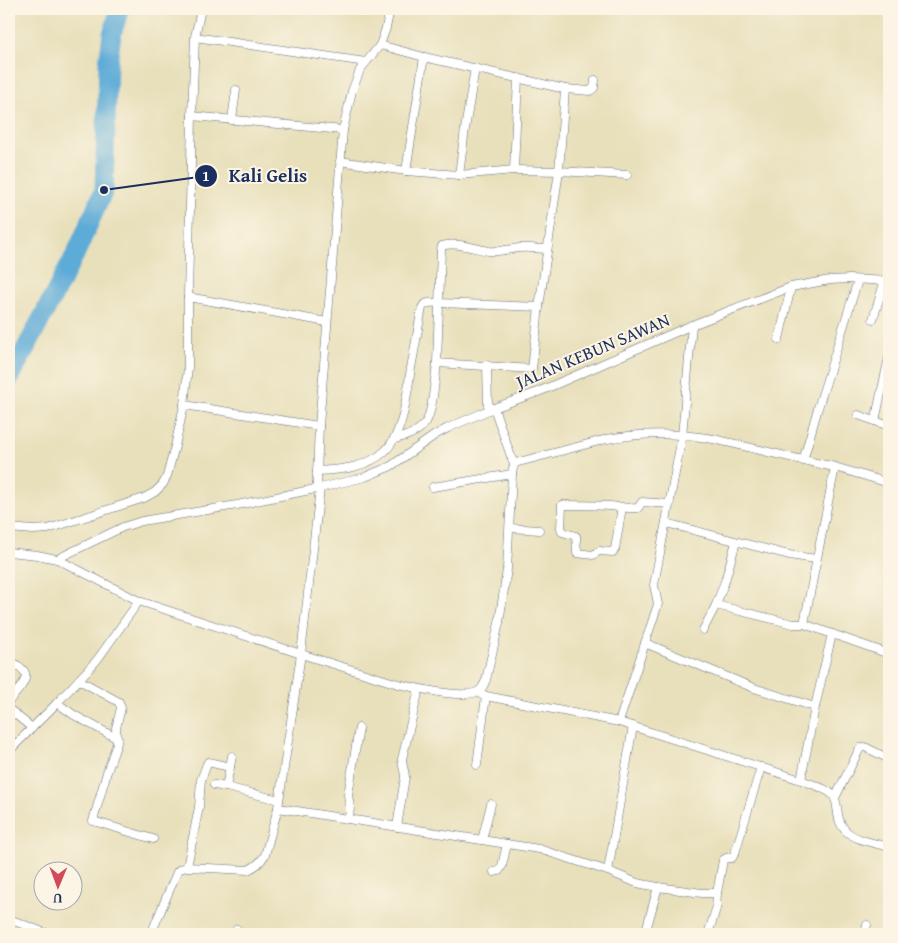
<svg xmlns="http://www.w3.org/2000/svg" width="898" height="943" font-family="'Gentium Book Plus',serif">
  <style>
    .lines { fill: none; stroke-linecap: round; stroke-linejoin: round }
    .river { stroke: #5dabd7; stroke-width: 19 }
    .minor-casing { stroke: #636d7f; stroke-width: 9 }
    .minor { stroke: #fff; stroke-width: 8 }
    .labels { text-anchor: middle; stroke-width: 4; stroke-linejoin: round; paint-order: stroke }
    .street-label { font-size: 18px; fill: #1b2f5e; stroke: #fcf5e5 }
    .leader { fill: none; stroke: #1b2f5e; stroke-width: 2 }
    .callout-dot { fill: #1b2f5e; stroke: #fcf5e5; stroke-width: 2 }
    .mark-label { font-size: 15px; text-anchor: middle; font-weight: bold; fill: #fff }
    .callout-label { font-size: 19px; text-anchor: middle; font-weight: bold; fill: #1b2f5e; stroke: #fcf5e5; stroke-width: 4; stroke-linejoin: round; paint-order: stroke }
  </style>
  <rect width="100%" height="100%" fill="#fcf5e5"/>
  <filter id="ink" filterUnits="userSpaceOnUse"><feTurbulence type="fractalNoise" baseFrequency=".02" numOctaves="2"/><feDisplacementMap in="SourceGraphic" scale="10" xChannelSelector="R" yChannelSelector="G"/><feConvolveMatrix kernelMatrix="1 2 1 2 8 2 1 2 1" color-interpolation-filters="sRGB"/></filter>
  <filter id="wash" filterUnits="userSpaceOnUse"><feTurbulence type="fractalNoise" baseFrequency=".0096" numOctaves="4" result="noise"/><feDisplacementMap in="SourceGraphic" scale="20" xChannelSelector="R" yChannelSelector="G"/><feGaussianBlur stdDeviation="1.12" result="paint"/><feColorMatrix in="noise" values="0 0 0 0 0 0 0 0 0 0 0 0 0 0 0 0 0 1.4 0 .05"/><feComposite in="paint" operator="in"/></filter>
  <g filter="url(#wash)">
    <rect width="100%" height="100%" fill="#e8e0bb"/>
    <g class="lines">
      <path class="river" d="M9 380 75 255 104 190 108 63 112 34 120 9"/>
    </g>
  </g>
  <g filter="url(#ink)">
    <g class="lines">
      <defs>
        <g id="minor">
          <path d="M195 37 366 62"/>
          <path d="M380 45 424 57 565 89 590 91 594 88 595 80"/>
          <path d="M192 116 343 130"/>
          <path d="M232 120 236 90"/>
          <path d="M340 161 406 171 459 175 514 170 559 171 627 175"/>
          <path d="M514 170 518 78"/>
          <path d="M406 171 424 57"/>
          <path d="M459 175 465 129 475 68"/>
          <path d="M547 249C538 249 529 247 520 248 509 249 500 252 489 251 475 249 455 241 442 246L441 249 437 363 532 369 539 307 559 171 565 89"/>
          <path d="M188 297 327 322"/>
          <path d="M873 319 885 280"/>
          <path d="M779 339 791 287"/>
          <path d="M487 365 488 405 491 409"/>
          <path d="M184 405 319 426"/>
          <path d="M494 408 514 465"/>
          <path d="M858 415 889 426"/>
          <path d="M875 421 889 357"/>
          <path d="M394 439C405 437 419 432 426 422 433 411 435 377 437 363"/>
          <path d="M803 461 818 408 858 280"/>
          <path d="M317 471C340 470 367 468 385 451 404 433 407 393 411 368 415 348 418 328 422 308 425 301 433 303 439 303L539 307"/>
          <path d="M889 483 835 467 804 624 889 654"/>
          <path d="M433 487 512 474"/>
          <path d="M622 507 615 549 613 552 599 551 593 555 577 553 576 536 562 532 561 528 562 505C578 505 594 505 610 506 619 507 630 509 638 508L642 502 670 504"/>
          <path d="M666 523 789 555 816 559"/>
          <path d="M9 528 33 530 48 529 144 498 155 492 163 484 167 476 175 446 184 405 188 367V297L192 116 195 37 201 9"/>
          <path d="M510 528 539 530"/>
          <path d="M736 542 725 581 716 605 793 624H804"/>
          <path d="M9 552 37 555 57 559 139 601 301 654 398 684C415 688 461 699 477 692 482 690 484 685 486 680L499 623 507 569 512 474 513 468 515 463 607 439C640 433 675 433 707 438 725 441 743 446 760 450 785 456 810 462 835 467"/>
          <path d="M57 559 123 527 142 521 237 505 320 488 365 477 391 466 435 435 448 428 491 409 538 392 692 325 791 287 830 280 850 279 889 281"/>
          <path d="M703 630 716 605"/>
          <path d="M645 643 754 688 815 707"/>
          <path d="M9 660C13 663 23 667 25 673 29 680 14 695 9 701"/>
          <path d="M79 680 119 702 121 708 116 728 117 743 107 772 93 821 153 839"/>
          <path d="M478 692 482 695 491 697 619 722 801 780C811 784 825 787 833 795 840 803 834 820 846 831 857 841 875 843 889 847"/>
          <path d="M57 703 74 715 118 739"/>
          <path d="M9 709 32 728"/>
          <path d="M619 722 658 604 654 585 682 436 692 325"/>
          <path d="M9 751 57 703 97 660 139 601"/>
          <path d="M477 765 486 696"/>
          <path d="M230 767 232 756"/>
          <path d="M801 780 815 707 832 634"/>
          <path d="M214 785 226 787"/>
          <path d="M835 798 860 748 865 747 889 759"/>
          <path d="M278 808 539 849 608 871 637 883 658 887 645 934"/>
          <path d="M349 819 350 807 348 795 359 728"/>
          <path d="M397 827 405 777C405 771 402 766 402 759L419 689"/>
          <path d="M482 840 491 804"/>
          <path d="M187 867 199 807 201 780 207 764 208 762 230 767 226 787 279 800"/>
          <path d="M608 871 633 726"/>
          <path d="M494 872 499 871 502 866 507 844"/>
          <path d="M658 887 702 893H717L723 860 726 858H732L735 853 761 767"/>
          <path d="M9 919 48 934"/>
          <path d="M709 931 716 909 717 893"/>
          <path d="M151 934 177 872 180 869 187 867 248 870C256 866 260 863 265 855L278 808 301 654 320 488 317 485V474L319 426 343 130 352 91 360 70 380 45 386 28 390 9"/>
          <path d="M237 934V929"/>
          <path d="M865 934 867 925"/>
        </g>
      </defs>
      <use href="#minor" class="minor-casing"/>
      <use href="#minor" class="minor"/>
    </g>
  </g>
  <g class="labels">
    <g class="street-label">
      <text transform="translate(593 351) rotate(-23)" y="6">JALAN KEBUN SAWAN</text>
    </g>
  </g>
  <path class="leader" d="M104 190L206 176"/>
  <g class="callout-dot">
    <circle cx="104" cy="190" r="5"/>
    <circle cx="206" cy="176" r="12"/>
  </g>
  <g class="mark-label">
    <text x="206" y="181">1</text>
  </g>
  <g class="callout-label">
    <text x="268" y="182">Kali Gelis</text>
  </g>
  <rect width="898" height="943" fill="none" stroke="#fcf5e5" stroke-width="30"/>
  <g transform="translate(58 886) rotate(181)"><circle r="24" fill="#fcf5e5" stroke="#a2a6af"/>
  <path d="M0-4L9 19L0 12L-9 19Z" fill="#d1495b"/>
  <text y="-8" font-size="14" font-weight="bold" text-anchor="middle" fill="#1b2f5e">U</text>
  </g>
</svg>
